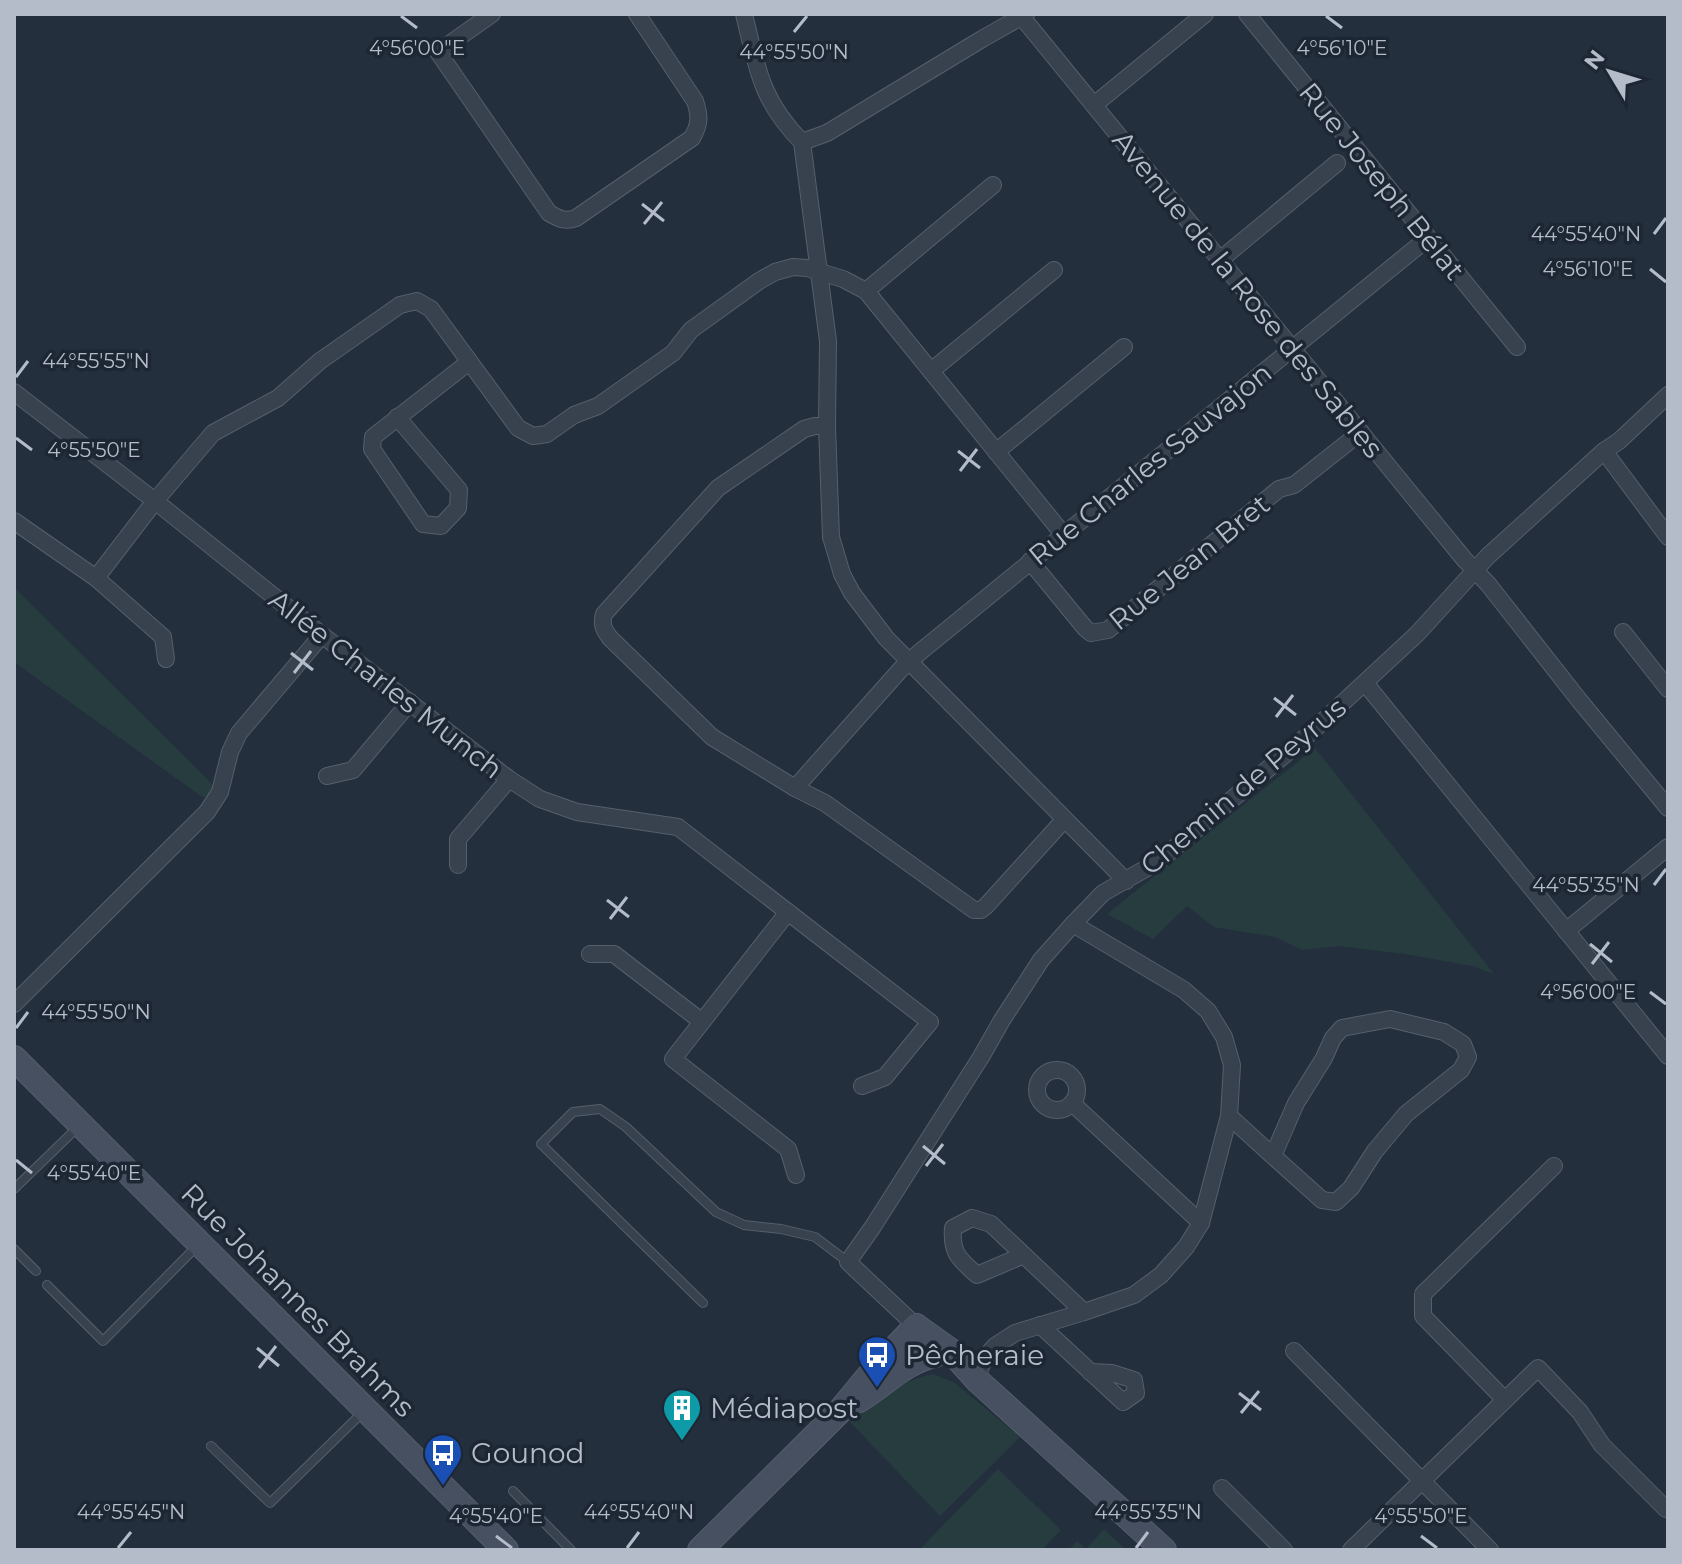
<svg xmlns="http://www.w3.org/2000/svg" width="1682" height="1564" font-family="Montserrat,sans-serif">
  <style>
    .green { fill: #263c3f }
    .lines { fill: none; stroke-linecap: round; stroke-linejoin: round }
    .lane-casing { stroke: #565f6c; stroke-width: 10 }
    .street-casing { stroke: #565f6c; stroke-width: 18 }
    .secondary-casing { stroke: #565f6c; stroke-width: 26 }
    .lane { stroke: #38414e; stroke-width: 8 }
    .street { stroke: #38414e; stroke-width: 16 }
    .secondary { stroke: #465061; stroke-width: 24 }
    .ticks { fill: none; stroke: #b4bcc9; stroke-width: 3 }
    .labels { text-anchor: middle; stroke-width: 7; stroke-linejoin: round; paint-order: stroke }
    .street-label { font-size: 28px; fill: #b4bcc9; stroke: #1d2633 }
    .poi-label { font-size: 28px; fill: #b4bcc9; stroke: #1d2633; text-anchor: start }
    .ticks-label { font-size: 20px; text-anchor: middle; fill: #b4bcc9; stroke: #1d2633; stroke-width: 7; stroke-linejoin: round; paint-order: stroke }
  </style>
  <rect width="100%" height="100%" fill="#242f3e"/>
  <g class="green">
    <path d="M14 587 215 787 204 798 14 662Z"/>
    <path d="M1315 748 1494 974 1472 966 1405 954 1339 946 1302 950 1275 937 1214 927 1187 906 1153 939 1107 914Z"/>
    <path d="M933 1374 955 1383 1020 1437 940 1516 849 1421C875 1404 901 1380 933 1374Z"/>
    <path d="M998 1469 1061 1530 1042 1550H919Z"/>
    <path d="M1104 1529 1126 1550H1068L1077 1541 1086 1549Z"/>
  </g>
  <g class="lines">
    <defs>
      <g id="lane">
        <path d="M14 1189 79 1126"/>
        <path d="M14 1249 36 1271"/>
        <path d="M47 1285 103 1341 196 1247"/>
        <path d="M703 1303 541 1144 573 1112 600 1109 626 1127 716 1212 744 1225 781 1229 815 1237 848 1262"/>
        <path d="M211 1446 270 1503 362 1413"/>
        <path d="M513 1491 571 1550"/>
      </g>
      <g id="street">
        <path d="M492 14 438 52 549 213C559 219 565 222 576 218L692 138C700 124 700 116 695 101L637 14"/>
        <path d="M744 14C757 68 761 101 802 142L828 341 827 426 831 537 842 574 852 593 886 638 1126 881"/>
        <path d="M1247 14 1517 347"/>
        <path d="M1021 16 1464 559 1488 584 1579 700 1668 808"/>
        <path d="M1094 105 1205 14"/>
        <path d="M802 142 827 133 982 39 1026 14"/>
        <path d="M1220 260 1337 163"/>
        <path d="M866 291 993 185"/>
        <path d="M931 371 1054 270"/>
        <path d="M14 392 155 501 322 635 509 779 540 799 577 812 678 827 930 1022 885 1077 862 1086"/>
        <path d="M397 417 459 490 458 508 441 526 423 524 372 449 373 437 469 362"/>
        <path d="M1604 451 1668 537"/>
        <path d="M996 452 1124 347"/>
        <path d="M14 521 96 578 155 501 213 433 278 398 320 361 400 305 417 301 431 309 518 428 533 436 547 434 574 415 598 406 673 353 691 330 759 281 775 272 793 267 807 268 843 279 866 291 1063 534"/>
        <path d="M1030 561 1085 628 1091 633 1108 630 1279 489 1294 485 1361 432"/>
        <path d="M96 578 163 637 166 659"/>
        <path d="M1623 632 1668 689"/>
        <path d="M1365 683 1668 1056"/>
        <path d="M327 776 353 770 410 702"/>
        <path d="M795 788 712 737 610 638C604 630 601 625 604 614L718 488 804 429 815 426H827"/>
        <path d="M1064 820 986 906 981 910H974L825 803 795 788 901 669 920 652 1428 238"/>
        <path d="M458 865V839L509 779"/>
        <path d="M788 912 673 1059 788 1149 796 1175"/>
        <path d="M1566 931 1668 847"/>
        <path d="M590 954H614L701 1021"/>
        <path d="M14 1004 207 812 220 792 230 752 239 733 322 635"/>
        <path d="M1390 1019 1444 1032 1463 1044 1468 1057 1461 1070 1406 1114 1375 1151 1351 1188 1336 1202 1322 1200 1273 1156 1296 1103 1324 1058 1333 1038 1342 1028Z"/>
        <circle cx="1057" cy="1090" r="20"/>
        <path d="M1072 1103 1201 1223"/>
        <path d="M1229 1116 1273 1156"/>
        <path d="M1024 1255 977 1275C959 1259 951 1253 953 1228L972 1218 991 1224 1084 1312"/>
        <path d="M1040 1325 1123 1402 1136 1393 1134 1380 1112 1373 1090 1372"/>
        <path d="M916 1326 848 1262 872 1228 981 1057 1002 1020 1041 960 1073 924 1103 893 1159 861 1308 735 1417 634 1488 556 1604 451 1619 441 1668 395"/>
        <path d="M1294 1351 1490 1550"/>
        <path d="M978 1381 980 1368 987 1355 995 1346 1015 1333 1084 1312 1134 1295 1161 1275 1186 1247 1201 1223 1229 1116 1232 1065 1224 1037 1208 1011 1184 990 1073 924"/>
        <path d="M1505 1400 1423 1316V1294L1554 1166"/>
        <path d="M1222 1488 1284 1550"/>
        <path d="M1351 1550 1538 1368 1580 1412 1602 1445 1666 1509"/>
      </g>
      <g id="secondary">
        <path d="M14 1058 506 1550"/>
        <path d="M916 1326 951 1351 978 1381 1164 1550"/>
        <path d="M859 1400C884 1385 906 1361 935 1355"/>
        <path d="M700 1550 839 1412 872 1372 916 1326"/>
      </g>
    </defs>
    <use href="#lane" class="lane-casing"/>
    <use href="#street" class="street-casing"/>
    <use href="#secondary" class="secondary-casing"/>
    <use href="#lane" class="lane"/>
    <use href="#street" class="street"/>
    <use href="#secondary" class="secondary"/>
  </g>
  <path class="ticks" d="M401 16 417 28M1326 16 1342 28M794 32 807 16M642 204 664 221M644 224 662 202M1654 234 1666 218M1650 269 1666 282M16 377 28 361M16 438 32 450M958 451 980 468M960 471 977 449M291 653 313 670M294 673 311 651M1274 698 1296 715M1276 717 1293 695M1654 885 1666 869M607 900 629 917M610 919 627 897M1590 944 1612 962M1592 964 1609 942M1650 992 1666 1004M16 1028 28 1012M923 1146 945 1164M16 1160 32 1173M926 1166 943 1144M257 1348 279 1366M259 1368 276 1346M1239 1393 1261 1410M1241 1413 1259 1391M496 1536 512 1548M1421 1536 1437 1548M118 1548 131 1532M627 1548 639 1532M1136 1548 1148 1532"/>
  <defs>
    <symbol id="bus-pin" viewBox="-11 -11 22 30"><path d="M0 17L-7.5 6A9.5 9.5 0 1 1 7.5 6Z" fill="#1a4fb4" stroke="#1d2633"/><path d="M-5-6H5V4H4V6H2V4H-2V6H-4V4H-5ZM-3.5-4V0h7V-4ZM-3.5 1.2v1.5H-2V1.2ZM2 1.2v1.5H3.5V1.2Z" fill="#fff"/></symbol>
    <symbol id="building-pin" viewBox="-11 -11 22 30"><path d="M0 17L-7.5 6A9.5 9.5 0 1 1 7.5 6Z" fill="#0f9aa8" stroke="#1d2633"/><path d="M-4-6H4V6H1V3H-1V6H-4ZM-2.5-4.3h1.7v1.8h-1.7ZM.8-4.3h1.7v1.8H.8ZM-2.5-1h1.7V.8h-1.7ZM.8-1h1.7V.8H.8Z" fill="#fff"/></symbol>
  </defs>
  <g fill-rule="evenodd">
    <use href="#bus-pin" x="855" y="1333" width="44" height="60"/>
    <use href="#building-pin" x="660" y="1386" width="44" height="60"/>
    <use href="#bus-pin" x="421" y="1431" width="44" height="60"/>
  </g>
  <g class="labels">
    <g class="street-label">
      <text transform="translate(1382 181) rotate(51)" y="10">Rue Joseph Bélat</text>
      <text transform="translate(1248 294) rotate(51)" y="10">Avenue de la Rose des Sables</text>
      <text transform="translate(1150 464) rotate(-39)" y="10">Rue Charles Sauvajon</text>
      <text transform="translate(1189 562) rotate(-39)" y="10">Rue Jean Bret</text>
      <text transform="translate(386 684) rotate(38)" y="10">Allée Charles Munch</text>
      <text transform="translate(1243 786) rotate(-40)" y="10">Chemin de Peyrus</text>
      <text transform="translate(298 1300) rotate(45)" y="10">Rue Johannes Brahms</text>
    </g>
    <g class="poi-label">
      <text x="905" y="1365">Pêcheraie</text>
      <text x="710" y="1418">Médiapost</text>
      <text x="471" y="1463">Gounod</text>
    </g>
  </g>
  <g class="ticks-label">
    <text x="417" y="55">4°56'00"E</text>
    <text x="1342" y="55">4°56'10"E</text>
    <text x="794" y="59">44°55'50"N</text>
    <text x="1586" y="241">44°55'40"N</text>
    <text x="1588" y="276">4°56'10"E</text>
    <text x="96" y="368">44°55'55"N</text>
    <text x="94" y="457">4°55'50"E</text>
    <text x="1586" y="892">44°55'35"N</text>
    <text x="1588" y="999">4°56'00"E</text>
    <text x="96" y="1019">44°55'50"N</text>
    <text x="94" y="1180">4°55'40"E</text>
    <text x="131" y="1519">44°55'45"N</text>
    <text x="639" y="1519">44°55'40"N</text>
    <text x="1148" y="1519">44°55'35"N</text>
    <text x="496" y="1523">4°55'40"E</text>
    <text x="1421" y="1523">4°55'50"E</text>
  </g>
  <rect width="1682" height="1564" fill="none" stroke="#b4bcc9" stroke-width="32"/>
  <g transform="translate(1610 72) rotate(308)" stroke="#1d2633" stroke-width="6" paint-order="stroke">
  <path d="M0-6L14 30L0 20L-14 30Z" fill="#b4bcc9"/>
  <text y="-12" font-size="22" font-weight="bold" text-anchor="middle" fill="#b4bcc9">N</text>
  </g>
</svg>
